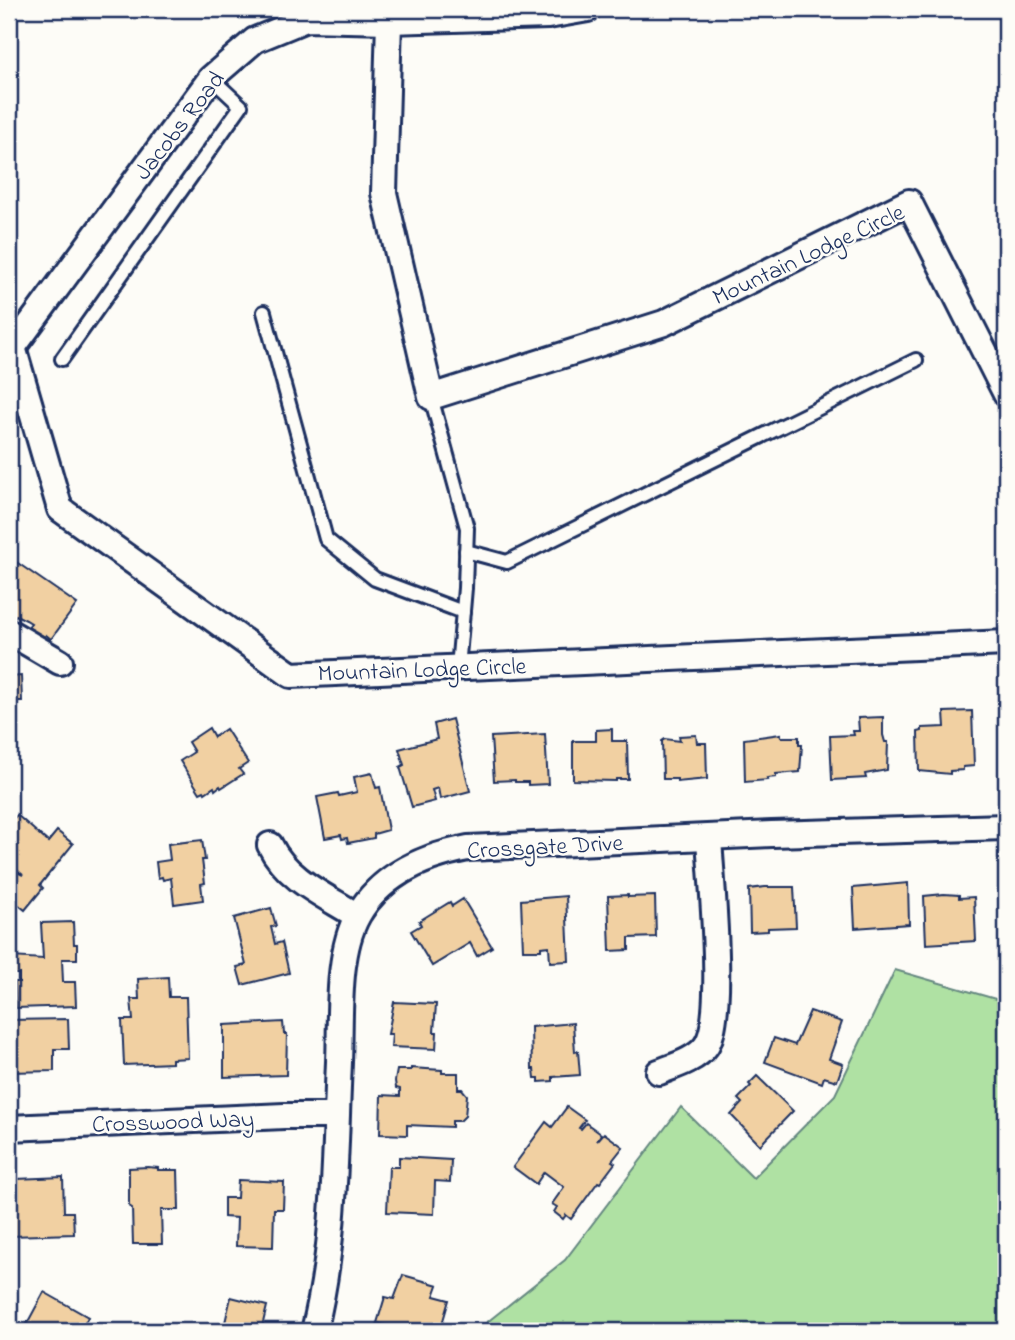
<svg xmlns="http://www.w3.org/2000/svg" width="1015" height="1340" font-family="'Indie Flower',sans-serif">
  <style>
    .green { fill: #afe1a3; stroke: #658880; stroke-width: 2 }
    .building { fill: #f1d0a2; stroke: #1b2f5e; stroke-width: 2 }
    .lines { fill: none; stroke-linecap: round; stroke-linejoin: round }
    .lane-casing { stroke: #1b2f5e; stroke-width: 18 }
    .street-casing { stroke: #1b2f5e; stroke-width: 30 }
    .lane { stroke: #fdfcf7; stroke-width: 12 }
    .street { stroke: #fdfcf7; stroke-width: 24 }
    .labels { text-anchor: middle; stroke-width: 5; stroke-linejoin: round; paint-order: stroke }
    .street-label { font-size: 24px; fill: #1b2f5e; stroke: #fdfcf7 }
  </style>
  <rect width="100%" height="100%" fill="#fdfcf7"/>
  <filter id="ink" filterUnits="userSpaceOnUse"><feTurbulence type="fractalNoise" baseFrequency=".0143" numOctaves="2"/><feDisplacementMap in="SourceGraphic" scale="14" xChannelSelector="R" yChannelSelector="G"/><feConvolveMatrix kernelMatrix="1 2 1 2 8 2 1 2 1" color-interpolation-filters="sRGB"/></filter>
  <g filter="url(#ink)">
    <path class="green" d="M895 970 1006 1002V1326L997 1331H476L565 1260 681 1107 753 1178 835 1095Z"/>
    <g class="building">
      <path d="M9 557 77 604 51 639 46 635 43 639 27 628 31 623 26 620 16 615 13 619 9 616Z"/>
      <path d="M21 676 22 701H9V677Z"/>
      <path d="M972 711 974 766 963 767V770L950 771V774L919 771 918 732 922 731V728L945 727 944 712Z"/>
      <path d="M883 717V735L885 742H888L887 770 865 774 866 778 832 780 830 736 854 735 853 731H859L858 718Z"/>
      <path d="M452 719 470 791 440 799 438 788 432 790 435 801 412 807 400 767 404 765 399 749 437 739 434 724Z"/>
      <path d="M209 728 214 737 226 729 248 763 239 769 243 774 221 788 220 786 215 790 214 787 205 793 204 791 200 793 180 761 194 752 188 742Z"/>
      <path d="M612 729V741H627L628 779H616V781L573 780V741H596V730Z"/>
      <path d="M545 734 548 784 528 785V782H515V780L494 781 491 737Z"/>
      <path d="M781 734V737H799V745H802L800 772 776 774V777L767 778 768 780 745 782 744 739Z"/>
      <path d="M696 735 697 743H706L707 779 677 782V779H663L662 741 665 739 680 741 679 736Z"/>
      <path d="M372 773 376 788 380 787 388 830 374 834V838L348 843 347 838 342 839 341 835 325 838 317 797 338 793 339 796 357 792 354 777Z"/>
      <path d="M17 815 48 842 57 831 73 844 40 885 43 888 25 910 9 897V883L17 872 23 875 9 863V816L13 819Z"/>
      <path d="M202 840 205 860H202L205 883 201 884 203 900 174 904 171 878 163 880 162 877 158 878 156 862 170 860 168 844Z"/>
      <path d="M908 883 909 924 855 928 853 888Z"/>
      <path d="M765 887H794L796 927 768 928V931L750 932 749 889Z"/>
      <path d="M944 894 959 895V898L974 897 976 941 926 944 924 896Z"/>
      <path d="M628 895V897L655 896 656 937 629 938V950L610 951 608 896Z"/>
      <path d="M566 896 569 961 550 962 549 946 541 947V950H523L521 900Z"/>
      <path d="M463 899 492 947 477 956 470 943 432 966 411 931 421 925 419 921 450 902 452 906Z"/>
      <path d="M271 908 276 926 271 927 275 944 282 942 289 973 242 985 237 967 246 965 234 918Z"/>
      <path d="M73 922 74 944H77V959H62L63 982H75L76 1006 16 1008 15 982H19V974H12V957L43 959 41 923Z"/>
      <path d="M168 977 169 997H186L188 1058 172 1059V1063L124 1065 122 1020H133L131 999H139L138 979Z"/>
      <path d="M394 1002 436 1004 434 1032H437L436 1049 391 1047 392 1034H388Z"/>
      <path d="M810 1011 842 1022 829 1059 843 1064 837 1081 824 1077 822 1083 765 1062 774 1038 795 1045Z"/>
      <path d="M68 1019 69 1049H54V1071L9 1072V1020Z"/>
      <path d="M283 1022 284 1034H287L286 1075 224 1077V1025Z"/>
      <path d="M573 1023 575 1052 578 1051 580 1075 553 1077V1081L539 1082V1078H535L534 1069H532L531 1027Z"/>
      <path d="M411 1068 442 1070V1073H458V1089H462L467 1095 465 1116 460 1121H452V1127L407 1125V1135L380 1134 381 1095 400 1096V1089L396 1088 395 1081 397 1070H411Z"/>
      <path d="M757 1076 793 1111 760 1145 731 1115 742 1103 738 1099 751 1086 749 1084Z"/>
      <path d="M567 1107 585 1120 579 1128 581 1129 586 1123 601 1134 597 1141 604 1133 623 1147 612 1161 615 1163 600 1183 598 1182 571 1219 566 1215 563 1219 554 1212 557 1207 552 1204 564 1187 544 1172 536 1184 513 1167 546 1122 552 1127Z"/>
      <path d="M399 1157 451 1160 450 1182 435 1181 434 1214 387 1212 389 1167H399Z"/>
      <path d="M148 1167 158 1168V1170H178L179 1210H161L162 1244H133L132 1208 129 1206V1168Z"/>
      <path d="M63 1177 64 1212H73L74 1234 10 1236 9 1210H13V1201L17 1200 16 1179Z"/>
      <path d="M238 1180 284 1182 283 1209H274L273 1247 236 1246 237 1218 224 1217V1198H237Z"/>
      <path d="M403 1275 438 1285 434 1296 449 1300 440 1331H396L397 1328 377 1323 385 1297 394 1299Z"/>
      <path d="M44 1292 88 1317 81 1331H23Z"/>
      <path d="M231 1297 267 1306 261 1331H223Z"/>
    </g>
    <g class="lines">
      <defs>
        <g id="lane">
          <path d="M264 312 326 539 375 579 463 612"/>
          <path d="M62 359 241 106 211 78"/>
          <path d="M431 397 467 528 465 588 458 668"/>
          <path d="M466 551 507 562 916 360"/>
        </g>
        <g id="street">
          <path d="M389 21 384 193 431 397 664 323 909 202 1006 394"/>
          <path d="M13 347 60 509 291 675 1006 643"/>
          <path d="M9 353 211 78 255 40 306 19 389 21 548 16 588 9"/>
          <path d="M9 632 60 662"/>
          <path d="M270 845C287 880 326 896 357 916"/>
          <path d="M659 1072C674 1066 696 1060 706 1046 726 1017 711 879 709 838"/>
          <path d="M9 1128 284 1116H336"/>
          <path d="M314 1331C336 1244 335 1151 339 1062 341 1018 336 954 358 915 381 875 425 856 468 848L772 834 1006 827"/>
        </g>
      </defs>
      <use href="#lane" class="lane-casing"/>
      <use href="#street" class="street-casing"/>
      <use href="#lane" class="lane"/>
      <use href="#street" class="street"/>
    </g>
  </g>
  <g class="labels">
    <g class="street-label">
      <text transform="translate(179 125) rotate(-52)" y="8">Jacobs Road</text>
      <text transform="translate(808 254) rotate(-25)" y="8">Mountain Lodge Circle</text>
      <text transform="translate(422 669) rotate(-2)" y="8">Mountain Lodge Circle</text>
      <text transform="translate(545 846) rotate(-3)" y="8">Crossgate Drive</text>
      <text transform="translate(173 1121) rotate(-2)" y="8">Crosswood Way</text>
    </g>
  </g>
  <rect width="1015" height="1340" fill="none" stroke="#fdfcf7" stroke-width="35"/>
  <rect x="18" y="18" width="980" height="1305" fill="none" stroke="#1b2f5e" stroke-width="2.5" filter="url(#ink)"/>
</svg>
